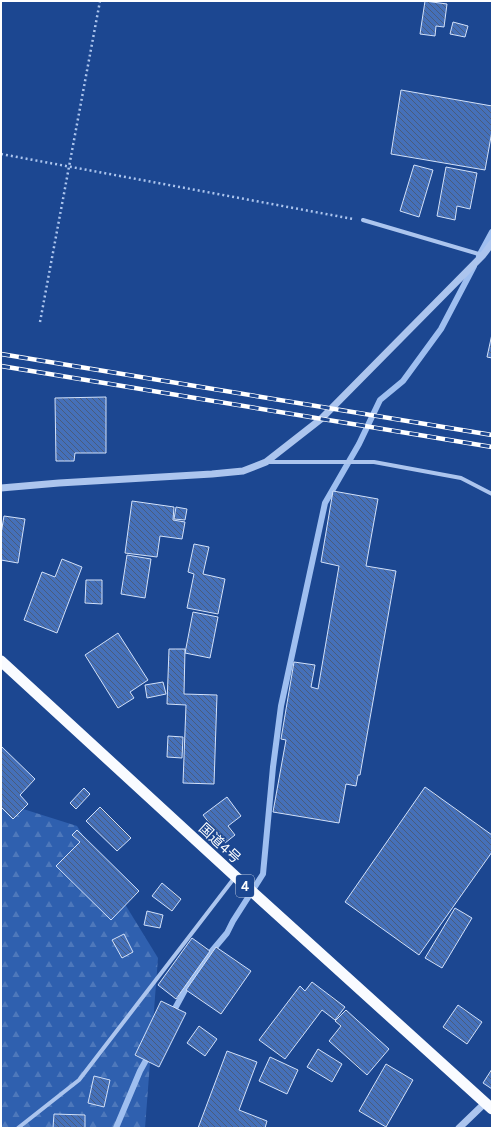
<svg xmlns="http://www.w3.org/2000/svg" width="493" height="1129" font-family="Figtree,'Noto Sans JP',sans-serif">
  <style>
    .forest { fill: url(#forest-firs) }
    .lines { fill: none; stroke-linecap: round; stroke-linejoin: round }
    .stream { stroke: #9fbff0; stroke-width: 6 }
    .building { fill: url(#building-back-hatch); stroke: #d2e1fa }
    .path { stroke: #acc5ee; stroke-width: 2.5; stroke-dasharray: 2 3; stroke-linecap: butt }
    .minor { stroke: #acc5ee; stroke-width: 4 }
    .tertiary { stroke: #acc5ee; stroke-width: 7 }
    .trunk { stroke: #f9fbff; stroke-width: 11 }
    .rail-casing { stroke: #fff; stroke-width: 4.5 }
    .rail { stroke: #1c4791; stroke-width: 3; stroke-dasharray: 9; stroke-linecap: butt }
    .labels { text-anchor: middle; stroke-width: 3; stroke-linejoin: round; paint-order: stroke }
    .shield { fill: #1c4791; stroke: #bbc8de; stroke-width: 1 }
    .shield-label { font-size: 13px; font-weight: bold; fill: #fff }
    .street-label { font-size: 14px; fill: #fff; stroke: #1c4791 }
  </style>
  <defs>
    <pattern id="forest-firs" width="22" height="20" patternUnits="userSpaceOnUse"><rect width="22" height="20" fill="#2f60af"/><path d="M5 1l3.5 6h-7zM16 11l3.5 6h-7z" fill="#4e78bb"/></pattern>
    <pattern id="building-back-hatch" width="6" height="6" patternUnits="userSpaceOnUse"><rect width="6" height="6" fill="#4570b9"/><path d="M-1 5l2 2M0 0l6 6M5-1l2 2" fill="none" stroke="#495c7d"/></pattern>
  </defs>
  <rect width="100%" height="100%" fill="#1c4791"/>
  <path class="forest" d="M1 802 77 826 158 958 145 1128H1Z"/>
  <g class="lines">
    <g class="stream">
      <path d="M479 256 492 232"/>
      <path d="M172 1014 185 990 200 969 206 958 227 933 233 921 263 874 273 767 281 706 325 503 359 444 380 400 403 381 441 329 474 266"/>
      <path d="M116 1128 140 1071 150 1053"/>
    </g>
  </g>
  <g class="building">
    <path d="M425 1 447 4 444 27 436 26 435 36 420 34Z"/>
    <path d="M453 22 468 26 465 37 450 34Z"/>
    <path d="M401 90 492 106V131L485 170 391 154Z"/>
    <path d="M414 165 433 170 419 217 400 211Z"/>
    <path d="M446 167 477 173 470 209 457 206 455 220 437 216Z"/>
    <path d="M492 334V358L487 357Z"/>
    <path d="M106 397V453H75L74 461H56L55 398Z"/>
    <path d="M333 491 378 499 366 566 396 571 360 775H358L356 786 346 784 339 823 273 812 286 740 281 739 294 662 315 665 311 687 318 689 339 566 321 562Z"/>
    <path d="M132 501 174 507 173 520 185 522 182 539 160 536 157 557 125 553Z"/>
    <path d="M176 507 187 509 185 520 174 519Z"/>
    <path d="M4 516 25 519 18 563 1 560V534Z"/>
    <path d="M194 544 209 547 203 574 225 579 218 614 187 608 194 574 188 572Z"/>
    <path d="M127 555 151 559 145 598 121 594Z"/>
    <path d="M62 559 82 567 57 633 24 620 42 572 55 577Z"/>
    <path d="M86 580H102V604L85 603Z"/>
    <path d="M193 612 218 617 210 658 185 653Z"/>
    <path d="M118 633 148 680 130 692 134 698 118 708 85 655Z"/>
    <path d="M169 649H185L184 694 217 695 214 784 183 783 186 705 167 704Z"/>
    <path d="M163 682 166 694 147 698 145 685Z"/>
    <path d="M168 736 183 737 182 758 167 757Z"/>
    <path d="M1 746 35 779 20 795 28 804 13 819 1 807Z"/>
    <path d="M425 787 492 835V852L419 955 345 902Z"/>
    <path d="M84 788 90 794 76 809 70 803Z"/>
    <path d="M227 797 241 816 228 826 235 835 225 843 203 815Z"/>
    <path d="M100 807 131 838 117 851 86 821Z"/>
    <path d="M77 830 139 891 111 920 56 866 80 842 72 835Z"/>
    <path d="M162 883 181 899 172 911 152 896Z"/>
    <path d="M455 908 472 918 442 968 425 958Z"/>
    <path d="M147 911 163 915 160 928 144 925Z"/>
    <path d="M124 934 133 952 122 958 112 940Z"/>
    <path d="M192 938 210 951 176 999 158 985Z"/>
    <path d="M216 947 251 971 221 1014 186 990Z"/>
    <path d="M312 982 345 1007 335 1020 322 1010 285 1059 259 1040 300 986 305 991Z"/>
    <path d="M161 1001 186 1013 159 1067 135 1055Z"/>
    <path d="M458 1005 482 1022 467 1044 443 1027Z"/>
    <path d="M346 1010 389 1049 367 1075 329 1041 341 1026 335 1021Z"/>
    <path d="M199 1026 217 1039 205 1056 187 1043Z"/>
    <path d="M318 1049 342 1064 332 1082 307 1067Z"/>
    <path d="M227 1051 257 1062 239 1110 267 1121 265 1128H198Z"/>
    <path d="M270 1057 298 1070 287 1094 259 1081Z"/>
    <path d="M386 1064 413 1080 386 1127 359 1111Z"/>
    <path d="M492 1069V1089L483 1083Z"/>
    <path d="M94 1076 110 1080 104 1107 88 1103Z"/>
    <path d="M54 1114 85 1115V1128H53Z"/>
  </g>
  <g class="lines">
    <g class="path">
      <path d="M1 154 353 219"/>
      <path d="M40 322 100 1"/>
    </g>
    <g class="minor">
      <path d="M363 220 482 255"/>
      <path d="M267 462H374L461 478 492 494"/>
      <path d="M18 1128 79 1080 235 877"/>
    </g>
    <g class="tertiary">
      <path d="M1 488 59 483 212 474 243 471 266 462 321 419 483 255 492 243"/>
      <path d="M459 1128 485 1103"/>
    </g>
    <path class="trunk" d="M1 661 236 877 492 1109"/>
    <defs>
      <g id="rail">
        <path d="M1 354 492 435"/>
        <path d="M1 366 492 447"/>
      </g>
    </defs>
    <use href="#rail" class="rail-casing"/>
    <use href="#rail" class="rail"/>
  </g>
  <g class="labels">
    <rect class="shield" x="236" y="875" width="18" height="22" rx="3"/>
    <g class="shield-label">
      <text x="245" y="891">4</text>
    </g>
    <g class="street-label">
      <text transform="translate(220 843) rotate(43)" y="5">国道4号</text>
    </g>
  </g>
  <rect width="493" height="1129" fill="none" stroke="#ffffff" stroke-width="4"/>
</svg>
